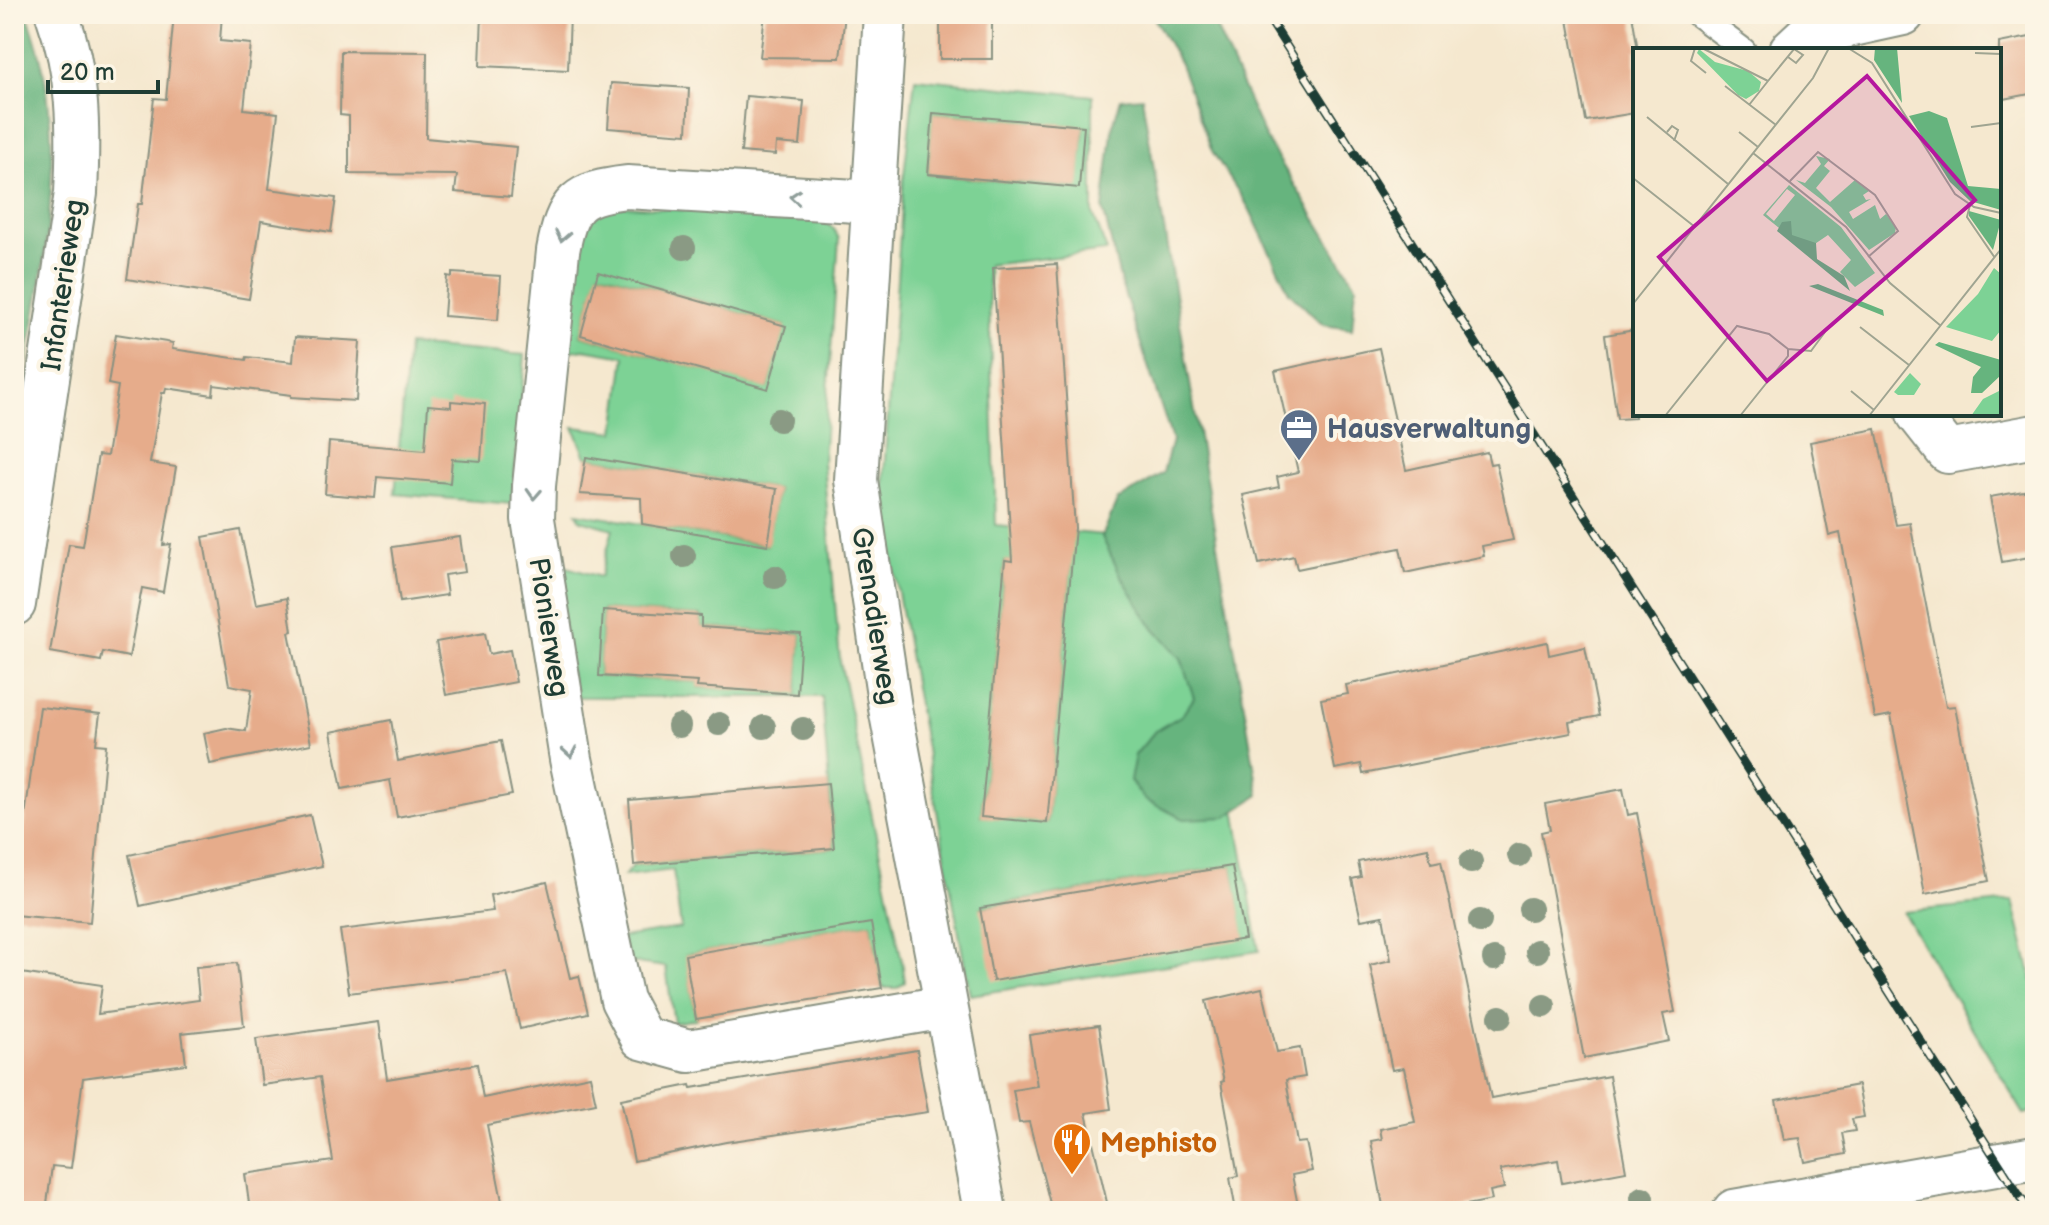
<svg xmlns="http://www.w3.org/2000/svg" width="2049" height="1225" font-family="'Balsamiq Sans',sans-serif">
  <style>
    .green { fill: #7dd295; stroke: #4e8864; stroke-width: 2; fill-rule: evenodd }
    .forest { fill: #66b47e; stroke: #427859; stroke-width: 2 }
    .building { fill: #e6ac8b }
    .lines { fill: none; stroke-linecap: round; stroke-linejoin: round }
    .service-casing { stroke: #8a9282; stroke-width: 26 }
    .minor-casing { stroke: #8a9282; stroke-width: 46 }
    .service { stroke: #fff; stroke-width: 22 }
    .minor { stroke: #fff; stroke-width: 42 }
    .rail-casing { stroke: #1f3d34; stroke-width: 9 }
    .rail { stroke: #fcf5e5; stroke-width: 6; stroke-dasharray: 18; stroke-linecap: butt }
    .tree { fill: #8a9a84 }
    .oneway { stroke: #8f9e9a }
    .labels { text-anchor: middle; stroke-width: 8; stroke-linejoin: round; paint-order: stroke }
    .street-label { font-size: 28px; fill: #1f3d34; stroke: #fcf5e5 }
    .service-label { font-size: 28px; font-weight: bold; fill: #4e5e75; stroke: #fcf5e5; text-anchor: start }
    .food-label { font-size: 28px; font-weight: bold; fill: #c56008; stroke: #fcf5e5; text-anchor: start }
    .inset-road { fill: none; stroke: #9fa491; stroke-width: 2 }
    .view { fill: #b5179e; fill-opacity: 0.15; stroke: #b5179e; stroke-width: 4 }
    .inset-edge { fill: none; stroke: #1f3d34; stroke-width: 4 }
  </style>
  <rect width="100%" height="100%" fill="#fcf5e5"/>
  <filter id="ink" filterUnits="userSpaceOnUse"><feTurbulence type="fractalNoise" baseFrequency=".0125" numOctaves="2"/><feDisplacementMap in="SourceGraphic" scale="16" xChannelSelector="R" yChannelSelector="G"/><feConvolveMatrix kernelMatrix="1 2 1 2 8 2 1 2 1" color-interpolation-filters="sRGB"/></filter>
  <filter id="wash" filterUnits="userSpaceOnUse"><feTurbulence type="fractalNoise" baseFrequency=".006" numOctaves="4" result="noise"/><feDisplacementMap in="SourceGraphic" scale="32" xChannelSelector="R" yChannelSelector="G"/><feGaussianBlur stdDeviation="1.8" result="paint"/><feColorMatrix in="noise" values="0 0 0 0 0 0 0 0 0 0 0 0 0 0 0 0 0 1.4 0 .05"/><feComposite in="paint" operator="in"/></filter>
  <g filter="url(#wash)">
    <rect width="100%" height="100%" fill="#f5e8cf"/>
    <g class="green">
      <path d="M915 78 1093 96V214L1107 251 988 265 996 525 1190 543 1259 951 970 995 882 503 904 175ZM934 113 1084 127 1078 188 928 174ZM1005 561 1071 567 1047 823 981 816ZM1232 866 1244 939 981 908V907Z"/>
      <path d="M611 205 821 219 834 229 839 239 823 462 840 661 903 967 905 982 897 988H882L871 923 686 955 696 1019 674 1023 666 967 621 961 615 938 681 928 673 870 624 876 634 865 834 848 822 697H575L552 568 567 567 600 577 613 529 581 520 577 513 767 545 777 489 586 457 574 427 615 432 625 356 584 349 565 352 576 233 590 216ZM599 272 785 326 768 388 581 335ZM603 610 701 616V627L801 634 797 693 698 687V682L599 676Z"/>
      <path d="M408 345 525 355 512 504 395 494Z"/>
      <path d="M2013 901 2035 990V1111L2024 1114 1903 912Z"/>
    </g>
    <g class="forest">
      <path d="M14 14H27C79 149 36 298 14 435Z"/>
      <path d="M1152 14H1210L1265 137 1356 285 1352 329 1323 325 1289 292 1249 208 1212 151 1180 64Z"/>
      <path d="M1142 97 1259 795 1226 817 1184 819 1145 800 1130 781 1135 755 1155 731 1182 715 1194 698 1181 658 1149 622 1118 570 1102 537 1117 501 1163 473 1172 440 1121 283 1103 209 1113 125 1121 99Z"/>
    </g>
    <g id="blocks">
      <g class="building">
        <path d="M174 14H222L220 41 251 44 244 109 278 113 269 189 336 198 331 232 261 221 249 299 127 279 138 204H142L154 98 166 99Z"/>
        <path d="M482 14H570L568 70 480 66Z"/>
        <path d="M765 14H845L840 58 760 57Z"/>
        <rect x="940" y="14" width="52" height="45"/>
        <path d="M1567 14H1632L1638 50H1635V113L1586 121Z"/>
        <path d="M2035 36V93L1999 100V43Z"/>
        <path d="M341 51 427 52 426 138 516 147 511 197 455 192 457 175 349 174V116L340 115Z"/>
        <path d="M611 83 689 88 687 134 608 128Z"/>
        <path d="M746 96 804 101 800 145 776 143 775 155 741 152Z"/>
        <path d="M933 113 1084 126 1079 188 928 174Z"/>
        <path d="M1057 264 1075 528 1047 823 981 817 1005 560 1012 561 993 268Z"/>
        <path d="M598 272 786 326 768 389 581 335Z"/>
        <path d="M452 273 501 276 498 320 444 316 447 276 452 277Z"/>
        <path d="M1635 330V418L1617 419 1605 335Z"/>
        <path d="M116 334 173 343 172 349 246 360 247 357 293 362 295 337 360 341 356 401 291 397V395L214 385 213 395 166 388 165 393H162L150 463 176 467 163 545 171 544 163 592 142 588 129 657 103 652 101 661 50 652 69 544 83 546 98 455 107 456 118 386 108 384Z"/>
        <path d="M1379 348 1406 470 1487 452 1490 464 1496 463 1513 540 1482 546 1484 556 1405 573 1400 548 1297 569 1294 556 1259 564 1243 495 1279 487 1277 477 1298 472 1275 371Z"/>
        <path d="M451 401 485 404 481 461 452 459 450 483 377 477 375 498 325 494 329 442 425 450 428 405 451 407Z"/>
        <path d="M1876 429 1896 525 1910 523 1946 707 1955 706 1989 881 1925 894 1891 715 1875 718 1840 533 1829 536 1810 442Z"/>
        <path d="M586 457 777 489 768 545 642 524 641 498 580 494Z"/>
        <path d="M2035 489V556L2002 562 1990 497Z"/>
        <path d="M240 530 256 604 287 598 292 631 289 632 311 744 210 764 204 733 226 728 246 731 252 689 229 685 203 537Z"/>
        <path d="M460 537 465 572 444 575 447 595 400 602 392 547Z"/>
        <path d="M603 610 701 616V627L801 634 797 694 697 687 698 682 599 676Z"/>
        <path d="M485 633 489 654 510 650 516 682 446 695 436 642Z"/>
        <path d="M1547 642 1549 655 1585 647 1599 716 1569 722 1571 733 1363 774 1361 764 1335 769 1321 699 1348 694 1346 685Z"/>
        <path d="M40 707 100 714 96 744 106 745 90 922 14 915 19 860Z"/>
        <path d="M391 720 398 761 501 741 512 795 397 817 390 780 342 789 331 732Z"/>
        <path d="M828 783 834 848 634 865 629 800Z"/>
        <path d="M1623 789 1628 815 1637 813 1675 1012 1663 1014 1669 1041 1584 1058 1541 832 1550 830 1545 804Z"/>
        <path d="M310 815 322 866 140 906 129 855Z"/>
        <path d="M1428 848 1431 863 1441 861 1491 1098 1609 1076 1626 1171 1562 1183 1558 1160 1500 1170 1504 1188 1490 1191 1492 1200 1436 1211H1384L1371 1141 1382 1139 1380 1129 1415 1122 1404 1068 1392 1070 1370 965 1391 960 1383 916 1361 920 1352 879 1361 877 1358 862Z"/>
        <path d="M1232 866 1245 939 993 981 980 908Z"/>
        <path d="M547 882 570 978 579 976 588 1013 520 1029 507 973 349 993 340 930 493 911 490 895Z"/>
        <path d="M871 923 882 988 696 1019 685 955Z"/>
        <path d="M237 963 244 1026 182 1033 186 1064 83 1078 71 1168 52 1166 46 1211H14V972L102 985 98 1014 199 1000 196 967Z"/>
        <path d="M1262 988 1277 1052 1300 1048 1305 1077 1286 1080 1297 1143 1306 1142 1312 1171 1292 1175 1299 1211H1236L1230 1178 1238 1176 1221 1082 1224 1081 1206 1001Z"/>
        <path d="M379 1022 387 1079 477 1064 483 1098 590 1076 596 1103 487 1125 504 1211H250L245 1174 333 1161 320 1077 262 1085 256 1039Z"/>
        <path d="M1099 1025 1111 1109 1086 1113 1109 1211H1052L1029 1122 1019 1123 1013 1090 1037 1086 1029 1035Z"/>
        <path d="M917 1050 928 1112 726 1142 634 1161 621 1099 690 1085 691 1088Z"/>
        <path d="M1858 1085 1864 1117 1852 1119 1855 1131 1842 1133 1846 1154 1805 1162 1800 1138 1784 1140 1776 1100Z"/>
      </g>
    </g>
  </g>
  <g filter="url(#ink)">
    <use href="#blocks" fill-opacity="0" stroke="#8a9282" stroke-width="2"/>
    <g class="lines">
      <defs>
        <path id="service" d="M1696 14 1744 50"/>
        <g id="minor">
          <path d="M885 14 856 480 890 708 985 1211"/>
          <path d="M1791 50 1807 35 1903 14"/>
          <path d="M873 202 627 187C577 193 567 202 558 251L534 486 533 519 571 759 622 1000 642 1038 689 1051 945 1007"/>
          <path d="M1918 414 1948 452 2035 436"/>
          <path d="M14 604 76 193C79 129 79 75 57 14"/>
          <path d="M1734 1211 2035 1158"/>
        </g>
      </defs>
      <use href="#service" class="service-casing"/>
      <use href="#minor" class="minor-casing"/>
      <use href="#service" class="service"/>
      <use href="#minor" class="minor"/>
      <defs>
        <path id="rail" d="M1266 14 2029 1211"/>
      </defs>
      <use href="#rail" class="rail-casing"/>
      <use href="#rail" class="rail"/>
    </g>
    <g class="tree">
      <circle cx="684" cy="248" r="12"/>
      <circle cx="779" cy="420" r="12"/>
      <circle cx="684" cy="556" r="12"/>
      <circle cx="775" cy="577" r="12"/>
      <circle cx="719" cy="724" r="12"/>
      <circle cx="679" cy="726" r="12"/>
      <circle cx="764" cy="727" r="12"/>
      <circle cx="803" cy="729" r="12"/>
      <circle cx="1519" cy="855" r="12"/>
      <circle cx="1471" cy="862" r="12"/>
      <circle cx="1530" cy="909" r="12"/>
      <circle cx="1480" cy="921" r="12"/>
      <circle cx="1537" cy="951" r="12"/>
      <circle cx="1494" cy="959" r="12"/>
      <circle cx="1544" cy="1006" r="12"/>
      <circle cx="1500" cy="1017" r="12"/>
      <circle cx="1642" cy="1198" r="12"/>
    </g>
    <defs><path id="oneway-chevron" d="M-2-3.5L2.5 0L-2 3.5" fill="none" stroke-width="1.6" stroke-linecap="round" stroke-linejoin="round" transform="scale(2)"/></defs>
    <g class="oneway">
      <use href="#oneway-chevron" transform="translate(795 197) rotate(-176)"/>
      <use href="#oneway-chevron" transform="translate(562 236) rotate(102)"/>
      <use href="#oneway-chevron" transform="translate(534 494) rotate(93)"/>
      <use href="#oneway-chevron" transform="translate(570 752) rotate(80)"/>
    </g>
  </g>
  <defs>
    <symbol id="office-pin" viewBox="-11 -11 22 30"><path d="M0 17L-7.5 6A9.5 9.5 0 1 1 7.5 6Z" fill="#5c6f8a" stroke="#fcf5e5"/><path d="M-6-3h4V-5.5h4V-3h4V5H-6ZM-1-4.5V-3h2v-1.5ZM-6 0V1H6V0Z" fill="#fff"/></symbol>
    <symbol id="restaurant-pin" viewBox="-11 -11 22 30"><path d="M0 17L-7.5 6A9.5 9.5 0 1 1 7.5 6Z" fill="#e8710a" stroke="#fcf5e5"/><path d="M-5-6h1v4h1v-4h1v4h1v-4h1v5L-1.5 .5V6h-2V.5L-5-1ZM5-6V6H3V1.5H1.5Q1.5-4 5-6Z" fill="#fff"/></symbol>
  </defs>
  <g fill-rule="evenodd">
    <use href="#office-pin" x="1277" y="406" width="44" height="60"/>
    <use href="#restaurant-pin" x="1050" y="1120" width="44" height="60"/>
  </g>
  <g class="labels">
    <g class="street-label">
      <text transform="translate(62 285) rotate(-82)" y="10">Infanterieweg</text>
      <text transform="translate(876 616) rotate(81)" y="10">Grenadierweg</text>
      <text transform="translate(550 627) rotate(81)" y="10">Pionierweg</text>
    </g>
    <g class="service-label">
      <text x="1327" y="438">Hausverwaltung</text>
    </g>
    <g class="food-label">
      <text x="1100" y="1152">Mephisto</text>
    </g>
  </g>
  <g transform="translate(1633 48)">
    <rect width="368" height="368" fill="#f5e8cf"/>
    <path d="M66 1 82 14 115 23 128 34 126 43 113 51 105 47 64 5ZM183 108 197 111 191 118 197 123 201 118 183 140 197 154 222 132 236 143 230 147 233 152 238 151 216 164 220 171 242 157 247 171 253 166 263 179 262 185 236 202 198 159 163 132 172 135 188 116ZM156 137 208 179 242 225 222 239 207 224 218 212 195 187 173 202 130 167ZM154 141 162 147 141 173 133 166ZM361 220 368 226V282L359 293 313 279 345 246ZM277 325 288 336 281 347H265L261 344ZM368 342V368H338L350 351Z" fill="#7dd295" fill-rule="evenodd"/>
    <path d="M242 0H264L269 55 241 12ZM296 63 314 70 335 138 368 141V162L337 153 317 134 276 68ZM336 163 368 172 360 202 336 168ZM158 173 159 187 183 195 184 211 211 228 217 243 144 183 149 174ZM185 236 250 262 251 268 176 238ZM306 294 368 312V327L349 345H338L340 329 348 319 302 297Z" fill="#66b47e"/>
    <path class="inset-road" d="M62 0 58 13 73 25M69 0 135 33M215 0 239 15 322 146 341 159 368 165M342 5 368 6M92 38 143 77M116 57 135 33 161 1 170 7 163 15 155 9M14 69 95 136M338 79 368 75M34 84 39 78 45 82 41 93M106 84 125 99M120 105 213 179 257 235 308 278M0 130 62 179M157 133 185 104 242 147 265 183 235 209M337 157 334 169 362 210M0 256 180 30 196 0M227 279 276 317M155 301 178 303 192 284M218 343 241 362M32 368 104 278 136 286 155 301M107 368 155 308V301M236 368 368 201"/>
    <path class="view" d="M234 28 342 152 134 333 26 209Z"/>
    <rect width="368" height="368" class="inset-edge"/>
  </g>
  <rect width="2049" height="1225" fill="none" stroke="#fcf5e5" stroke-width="48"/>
  <path d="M48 80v12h110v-12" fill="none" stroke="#1f3d34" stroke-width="4"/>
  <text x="60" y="80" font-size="24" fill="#1f3d34" stroke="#fcf5e5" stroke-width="6" paint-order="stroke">20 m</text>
</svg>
